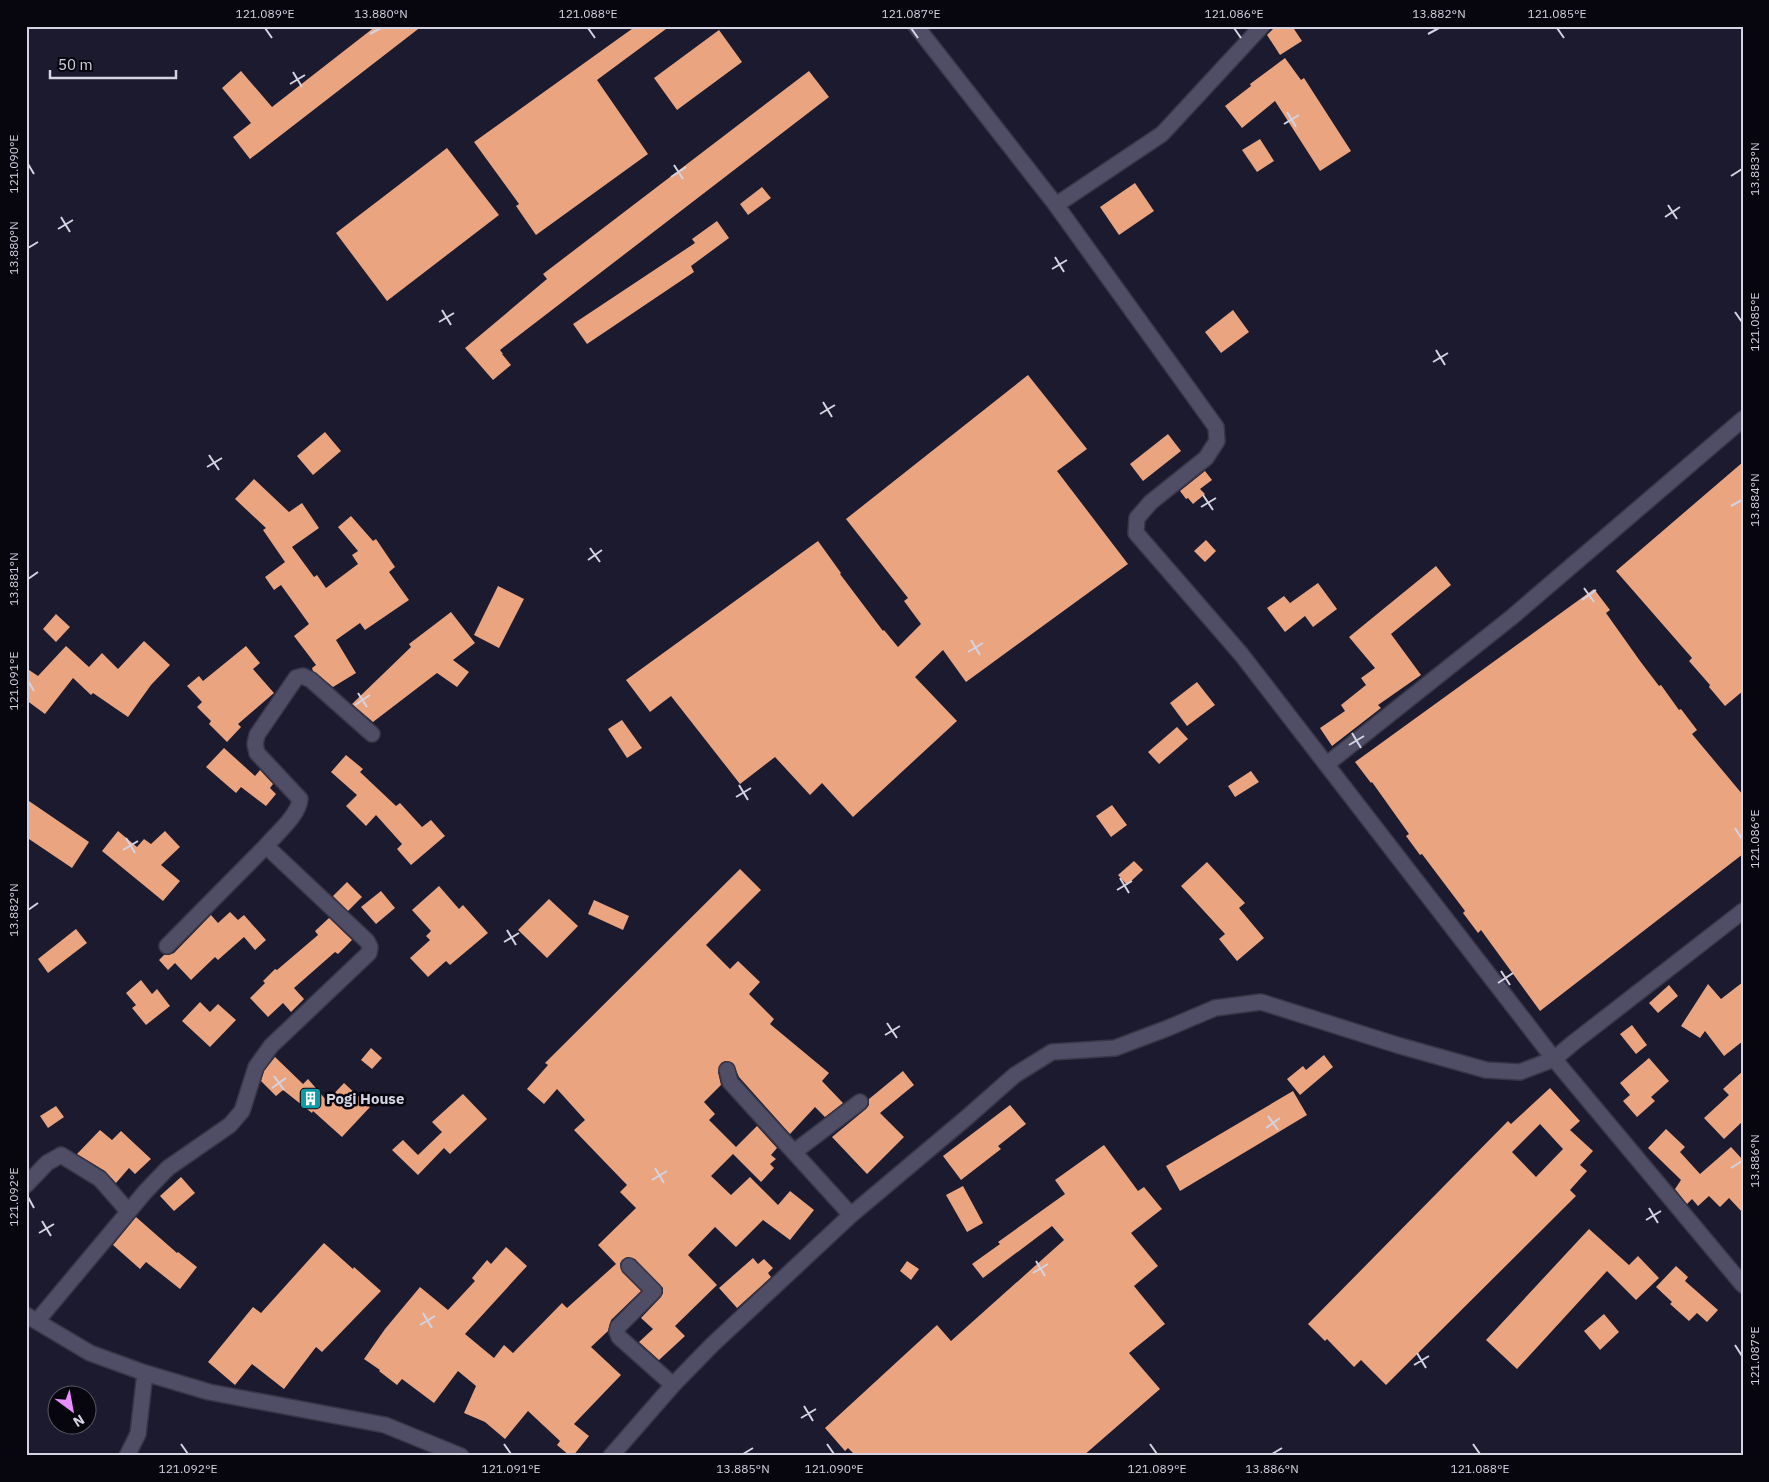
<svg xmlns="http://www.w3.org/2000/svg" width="1769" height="1482" font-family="'IBM Plex Sans',sans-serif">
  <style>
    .building { fill: #eaa480; fill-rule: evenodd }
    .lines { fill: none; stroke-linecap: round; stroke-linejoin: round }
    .minor-casing { stroke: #383647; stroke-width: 18 }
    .tertiary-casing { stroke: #383647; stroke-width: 18 }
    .minor { stroke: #504d66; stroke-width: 15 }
    .tertiary { stroke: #504d66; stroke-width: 15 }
    .ticks { fill: none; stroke: #d4d3e2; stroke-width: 2 }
    .labels { text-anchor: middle; stroke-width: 5; stroke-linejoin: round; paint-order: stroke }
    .poi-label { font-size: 15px; font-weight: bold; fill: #d4d3e2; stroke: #07060f; text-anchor: start }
    .neatline { fill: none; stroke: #d4d3e2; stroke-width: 2 }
    .ticks-label { font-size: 12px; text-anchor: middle; fill: #d4d3e2 }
  </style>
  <rect width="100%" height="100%" fill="#1c1a2e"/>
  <g class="building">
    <path d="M376 26H422L250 159 233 137 251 123 222 88 241 71 272 107Z"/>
    <path d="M636 26H670L597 80 648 154 536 235 516 206 519 204 474 142Z"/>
    <path d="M1276 26H1292L1302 41 1280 55 1267 35Z"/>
    <path d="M719 30 742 62 677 110 654 78Z"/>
    <path d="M1285 58 1301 80 1304 78 1351 151 1320 171 1275 101 1242 128 1225 106 1251 86 1250 84Z"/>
    <path d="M809 71 829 97 500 350 503 354H502L511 365 493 380 465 348 547 279 543 274Z"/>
    <path d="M1260 139 1274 161 1257 172 1242 150Z"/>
    <path d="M447 148 499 215 387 301 336 233Z"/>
    <path d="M1135 183 1154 211 1119 235 1100 207Z"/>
    <path d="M762 187 771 198 748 215 740 204Z"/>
    <path d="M717 221 729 238 691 266 694 272 587 344 573 324 695 243 692 239Z"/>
    <path d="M1233 310 1249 332 1221 353 1205 332Z"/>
    <path d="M1028 375 1087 449 1057 471 1128 564 966 682 943 650 915 677 957 721 853 817 822 783 810 795 775 757 740 784 671 696 650 712 626 680 818 541 841 573 840 574 883 631 884 630 898 647 921 624 904 601 908 598 846 519Z"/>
    <path d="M325 432 341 451 313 475 297 456Z"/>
    <path d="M1168 434 1181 451 1143 481 1130 464Z"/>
    <path d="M1743 462V691L1725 706 1709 687 1710 685 1689 661 1692 658 1616 571Z"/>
    <path d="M1205 471 1212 480 1200 489 1205 494 1193 504 1188 498 1186 499 1180 491Z"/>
    <path d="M254 479 289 512 302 503 319 528 292 547 314 577 317 575 326 588 358 564 352 555 358 551 338 527 351 516 373 541 376 539 395 567 389 572 409 600 365 630 360 623 336 640 356 673 333 687 313 671 312 668 316 665 294 636 309 624 281 585 274 590 265 577 285 562 263 530 266 528 235 499Z"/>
    <path d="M1206 540 1216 551 1205 562 1194 551Z"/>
    <path d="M1436 566 1451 585 1391 634 1421 675 1378 705 1381 708 1332 746 1320 728 1345 711 1341 705 1366 685 1361 678 1375 668 1349 637Z"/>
    <path d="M1318 583 1337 609 1313 627 1305 616 1285 632 1267 608 1284 596 1290 603Z"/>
    <path d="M498 586 524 599 499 648 474 635Z"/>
    <path d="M1594 589 1610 610 1606 613 1640 661 1659 686 1661 685 1679 710 1681 709 1697 730 1692 734 1743 795V854L1540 1011 1481 930 1478 933 1463 913 1465 911 1422 854 1420 855 1406 836 1409 834 1372 782 1371 783 1355 762Z"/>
    <path d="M451 612 475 643 453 660 469 672 457 687 437 673 373 722 352 704 411 647 409 644Z"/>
    <path d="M56 614 70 627 56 642 43 629Z"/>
    <path d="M144 641 170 665 151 685 128 717 93 693 91 695 73 678 45 714 26 700V668L38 676 66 646 89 667 102 653 118 669Z"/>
    <path d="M246 646 260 663 253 669 274 693 238 724 241 727 227 742 209 724 211 721 197 707 202 702 187 686 199 676 203 681Z"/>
    <path d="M1197 682 1215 705 1187 726 1170 703Z"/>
    <path d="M622 720 642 748 627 758 608 729Z"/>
    <path d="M1177 727 1188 739 1159 764 1148 752Z"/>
    <path d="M224 748 255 776 260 770 273 784 270 788 276 794 266 806 241 787 236 793 206 767Z"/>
    <path d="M346 755 363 769 360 772 396 806 400 803 422 827 431 820 445 836 411 865 397 849 402 844 376 815 366 826 346 806 357 795 331 772Z"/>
    <path d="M1251 771 1259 782 1235 797 1228 786Z"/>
    <path d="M26 799 89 842 72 868 26 837Z"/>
    <path d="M1112 805 1127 825 1111 837 1096 816Z"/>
    <path d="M118 831 137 847 144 839 151 844 165 831 180 847 161 865 180 881 163 901 102 851Z"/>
    <path d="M1134 861 1143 870 1127 885 1118 875Z"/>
    <path d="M1207 862 1245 903 1239 908 1264 938 1237 961 1219 939 1225 934 1181 886Z"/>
    <path d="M740 869 761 890 706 945 730 969 738 961 760 982 749 994 774 1019 770 1024 829 1073 822 1081 843 1103 825 1117 815 1107 790 1134 739 1077 733 1063 725 1061 721 1063 718 1072 721 1085 704 1102 715 1114 709 1120 736 1147 757 1126 777 1148 771 1155 776 1159 770 1164 774 1168 761 1182 733 1154 711 1176 731 1195 750 1177 778 1205 790 1191 814 1210 790 1240 763 1220 736 1247 715 1227 688 1255 717 1285 675 1326 685 1336 659 1360 639 1342 653 1329 641 1318 661 1297 663 1293V1288L635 1259 627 1257 622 1260 620 1264 622 1272 641 1291 611 1320 608 1331 591 1347 621 1375 574 1424 589 1436 573 1456H570L557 1445 560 1441 528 1411 505 1439 485 1422 464 1413 476 1386 458 1371 434 1403 402 1379 397 1385 379 1371 380 1370 364 1359 385 1329 420 1287 448 1310 475 1281 472 1278 487 1260 491 1264 506 1247 527 1266 465 1334 494 1358 504 1345 513 1353 562 1303 567 1308 616 1264 598 1245 636 1208 620 1192 627 1185 574 1130 585 1120 557 1089 544 1104 527 1089 548 1065 545 1063Z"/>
    <path d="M347 882 362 897 348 911 333 896Z"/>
    <path d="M439 886 459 909 463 905 488 933 450 965 446 961 428 977 410 958 430 940 426 936 431 931 412 910Z"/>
    <path d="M381 891 395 908 376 924 361 907Z"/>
    <path d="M549 899 578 926 547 958 518 930Z"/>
    <path d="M594 900 629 916 623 930 588 914Z"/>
    <path d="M230 912 238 920 244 915 266 940 255 950 244 937 218 960 215 957 191 980 175 963 168 970 159 960 164 955H169L174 953 211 915 218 923Z"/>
    <path d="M329 918 352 940 338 954 335 952 294 988 304 999 291 1012 283 1003 268 1017 250 998 265 983 263 981 275 969 277 970 318 935 315 931Z"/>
    <path d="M76 929 87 943 48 973 38 959Z"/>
    <path d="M141 980 152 994 157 989 170 1006 146 1025 132 1008 136 1005 126 993Z"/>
    <path d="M1743 982V1041L1724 1056 1705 1031 1700 1038 1681 1026 1708 984 1721 999Z"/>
    <path d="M1669 985 1678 996 1658 1013 1649 1003Z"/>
    <path d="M200 1002 210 1012 218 1004 236 1020 210 1047 182 1021Z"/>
    <path d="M1632 1025 1647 1045 1636 1054 1620 1034Z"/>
    <path d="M371 1048 382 1058 372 1069 361 1060Z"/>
    <path d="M1324 1055 1333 1067 1300 1095 1287 1079 1303 1066 1306 1070Z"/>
    <path d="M275 1057 303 1084 308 1079 327 1101 344 1083 370 1107 342 1137 313 1111 312 1113 283 1090 276 1096 261 1081 264 1071Z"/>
    <path d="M1649 1058 1669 1081 1651 1097 1655 1101 1637 1117 1623 1101 1630 1095 1620 1083Z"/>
    <path d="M903 1071 914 1085 880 1113 904 1137 867 1174 832 1137 866 1109 869 1105V1099Z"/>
    <path d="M1743 1071V1121L1724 1139 1704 1118 1729 1095 1723 1089Z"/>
    <path d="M1550 1088 1580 1121 1570 1130 1593 1151 1580 1165 1587 1171 1570 1190 1576 1196 1386 1385 1361 1360 1354 1367 1327 1339 1325 1341 1308 1324 1508 1121 1511 1124ZM1540 1124 1563 1149 1536 1177 1512 1152Z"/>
    <path d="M1293 1091 1307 1115 1180 1191 1166 1166Z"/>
    <path d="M463 1094 487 1119 450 1154 444 1148 418 1175 392 1150 403 1140 418 1155 442 1132 432 1122Z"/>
    <path d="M1010 1105 1026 1124 998 1146 1001 1149 961 1180 943 1156Z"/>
    <path d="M56 1106 64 1117 48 1128 40 1116Z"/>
    <path d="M1666 1129 1685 1147 1680 1152 1700 1174 1731 1147 1743 1160V1213L1729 1198 1720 1207 1709 1196 1698 1206 1692 1199 1687 1204 1675 1189 1681 1180 1648 1148Z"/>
    <path d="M100 1130 112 1140 121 1131 151 1159 135 1174 129 1168 116 1183 105 1171 77 1154Z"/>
    <path d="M1104 1145 1138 1191 1144 1187 1162 1209 1131 1233 1158 1266 1134 1286 1165 1324 1129 1353 1160 1389 1083 1456H856L848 1448 845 1451 825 1428 937 1325 951 1341 1064 1240 1052 1226 983 1278 972 1264 1000 1244 998 1242 1065 1194 1055 1180Z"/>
    <path d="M181 1177 195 1193 174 1211 160 1196Z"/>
    <path d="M963 1186 983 1223 967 1232 946 1195Z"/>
    <path d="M136 1217 177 1253 178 1252 197 1267 180 1289 146 1262 140 1269 113 1245Z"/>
    <path d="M1589 1229 1629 1265 1638 1256 1659 1278 1636 1300 1607 1271 1517 1369 1486 1340Z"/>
    <path d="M324 1243 353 1269 354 1267 381 1291 322 1352 316 1347 284 1389 252 1364 235 1385 208 1362 253 1307 261 1313Z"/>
    <path d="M753 1258 758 1264 764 1259 773 1268 768 1273 771 1277 737 1308 719 1288Z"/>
    <path d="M907 1261 919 1269 911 1280 900 1271Z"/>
    <path d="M1676 1266 1688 1277 1685 1281 1718 1310 1707 1322 1697 1313 1689 1321 1670 1304 1672 1302 1656 1287Z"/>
    <path d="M1604 1314 1619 1332 1600 1350 1584 1331Z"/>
  </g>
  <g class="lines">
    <defs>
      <g id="minor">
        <path d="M1056 205 1162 134 1262 26"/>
        <path d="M1327 764 1512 617 1743 419"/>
        <path d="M167 946 266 846"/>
        <path d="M1554 1059 1743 1285"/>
        <path d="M727 1070 730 1082 851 1215"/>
        <path d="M794 1152 860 1102"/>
        <path d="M26 1185 47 1163 61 1155 100 1179 128 1211"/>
        <path d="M629 1266 654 1291 618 1327 617 1332 619 1337 673 1385"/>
        <path d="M37 1321 145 1192 168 1168 230 1125 242 1111 256 1067 271 1046 369 953 370 947 367 941 266 846C276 834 299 815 300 799L257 753 255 744 257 735 296 678 303 676 311 680 372 734"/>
        <path d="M127 1456 138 1434 145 1373"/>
      </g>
      <g id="tertiary">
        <path d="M916 26 1056 205 1216 427 1217 441 1206 458 1151 502 1137 518 1136 533 1241 654 1554 1059"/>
        <path d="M26 1315 90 1353 145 1373 209 1392 385 1425 461 1456"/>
        <path d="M611 1456 673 1385 712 1345 851 1215 965 1119 1015 1075 1052 1052 1115 1048 1168 1028 1215 1008 1261 1002 1397 1045 1486 1070 1520 1072 1554 1059 1573 1043 1743 911"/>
      </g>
    </defs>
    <use href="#minor" class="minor-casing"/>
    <use href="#tertiary" class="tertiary-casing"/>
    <use href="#minor" class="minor"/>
    <use href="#tertiary" class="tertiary"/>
  </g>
  <path class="ticks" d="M265 28 272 38M588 28 595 38M911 28 918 38M1234 28 1241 38M1557 28 1564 38M370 34 381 28M1428 34 1439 28M293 72 302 87M290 84 305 75M1287 112 1296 127M1284 124 1299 115M28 164 34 174M674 165 683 179M1731 176 1742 169M671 177 686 167M1668 205 1677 219M61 217 70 232M1665 217 1680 207M58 229 73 220M28 248 38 242M1055 257 1064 272M1052 269 1067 260M442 310 451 325M1735 312 1742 322M439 322 454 313M1436 350 1445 365M1433 362 1448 353M823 402 832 417M820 414 835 405M209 455 219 470M207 467 222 458M1203 495 1213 510M1731 506 1742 500M1201 507 1216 498M590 548 600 562M588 560 602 550M28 579 38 572M1584 588 1594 602M1582 600 1596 590M971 640 980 655M968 652 983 643M28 681 34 691M358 693 367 707M355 705 370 695M1352 733 1361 748M1349 745 1364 736M739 785 748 800M736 797 751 788M1735 828 1742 839M126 838 135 853M123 850 138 841M1120 878 1129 893M1117 890 1132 881M28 910 38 903M507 930 516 945M504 942 519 933M1501 971 1510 985M1498 983 1513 973M887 1023 897 1038M885 1035 900 1026M274 1076 284 1090M272 1088 286 1078M1268 1116 1278 1130M1266 1128 1280 1118M655 1168 664 1183M1731 1168 1742 1161M652 1180 667 1171M28 1197 34 1208M1649 1208 1658 1223M1646 1220 1661 1211M42 1221 51 1236M39 1233 54 1224M1036 1261 1045 1276M1033 1273 1048 1264M423 1313 432 1328M420 1325 435 1316M1735 1345 1742 1356M1417 1353 1426 1368M1414 1365 1429 1356M804 1406 813 1421M801 1418 816 1409M181 1444 188 1454M504 1444 511 1454M827 1444 834 1454M1150 1444 1157 1454M1473 1444 1480 1454M743 1454 753 1448M1272 1454 1282 1448"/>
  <defs>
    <symbol id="building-square" viewBox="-11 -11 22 22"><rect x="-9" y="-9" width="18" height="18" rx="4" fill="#0f9aa8" stroke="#07060f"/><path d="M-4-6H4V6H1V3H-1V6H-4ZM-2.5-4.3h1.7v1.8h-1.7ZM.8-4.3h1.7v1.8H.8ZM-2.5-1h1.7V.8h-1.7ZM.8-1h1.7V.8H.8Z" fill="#fff"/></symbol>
  </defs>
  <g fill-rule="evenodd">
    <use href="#building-square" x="298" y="1086" width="25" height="25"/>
  </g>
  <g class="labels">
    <g class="poi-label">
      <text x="326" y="1104">Pogi House</text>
    </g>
  </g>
  <rect width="1769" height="1482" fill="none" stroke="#07060f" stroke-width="55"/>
  <g transform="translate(72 1410) rotate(148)"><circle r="24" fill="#07060f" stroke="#595863"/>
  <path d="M0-4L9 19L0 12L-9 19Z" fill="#e98efe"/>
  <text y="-8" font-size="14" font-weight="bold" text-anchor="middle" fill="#d4d3e2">N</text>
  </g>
  <path d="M50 70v8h126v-8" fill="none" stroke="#d4d3e2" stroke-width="2.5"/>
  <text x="58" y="70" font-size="15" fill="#d4d3e2" stroke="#07060f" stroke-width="4" paint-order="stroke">50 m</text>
  <rect x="28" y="28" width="1714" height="1426" class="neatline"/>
  <g class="ticks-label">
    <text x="265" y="18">121.089°E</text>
    <text x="381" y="18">13.880°N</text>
    <text x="588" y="18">121.088°E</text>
    <text x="911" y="18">121.087°E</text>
    <text x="1234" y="18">121.086°E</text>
    <text x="1439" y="18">13.882°N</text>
    <text x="1557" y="18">121.085°E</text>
    <text transform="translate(14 164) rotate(-90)" y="4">121.090°E</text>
    <text transform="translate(1755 169) rotate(-90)" y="4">13.883°N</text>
    <text transform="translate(14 248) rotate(-90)" y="4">13.880°N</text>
    <text transform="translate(1755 322) rotate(-90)" y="4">121.085°E</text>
    <text transform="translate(1755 500) rotate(-90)" y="4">13.884°N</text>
    <text transform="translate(14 579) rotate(-90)" y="4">13.881°N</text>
    <text transform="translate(14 681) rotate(-90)" y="4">121.091°E</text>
    <text transform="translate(1755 839) rotate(-90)" y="4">121.086°E</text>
    <text transform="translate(14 910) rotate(-90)" y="4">13.882°N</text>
    <text transform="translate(1755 1161) rotate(-90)" y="4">13.886°N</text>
    <text transform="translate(14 1197) rotate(-90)" y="4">121.092°E</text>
    <text transform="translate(1755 1356) rotate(-90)" y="4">121.087°E</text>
    <text x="188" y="1473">121.092°E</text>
    <text x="511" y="1473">121.091°E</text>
    <text x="743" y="1473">13.885°N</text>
    <text x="834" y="1473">121.090°E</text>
    <text x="1157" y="1473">121.089°E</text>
    <text x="1272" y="1473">13.886°N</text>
    <text x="1480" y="1473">121.088°E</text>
  </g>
</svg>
